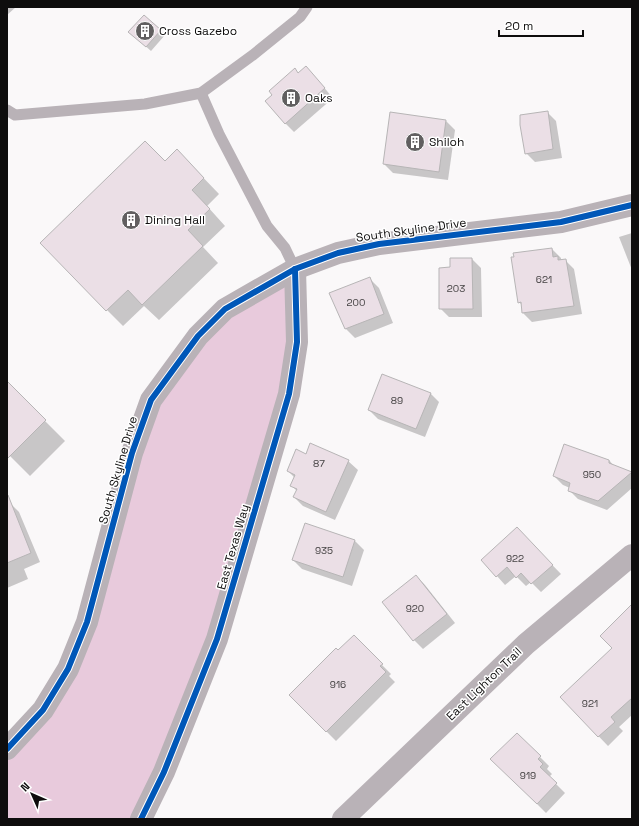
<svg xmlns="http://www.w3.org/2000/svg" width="639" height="826" font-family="'Space Grotesk',sans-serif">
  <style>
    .forest { fill: #e8cadc }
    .shadow { fill: #0003 }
    .building { fill: #ebdfe6; stroke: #b7b5b6 }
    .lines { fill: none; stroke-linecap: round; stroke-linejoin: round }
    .lane { stroke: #b9b2b7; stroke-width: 11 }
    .street { stroke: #b9b2b7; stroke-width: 22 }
    .cycleway-casing { stroke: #fff; stroke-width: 8 }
    .cycleway { stroke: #0057b8; stroke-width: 6 }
    .labels { text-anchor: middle; stroke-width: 3; stroke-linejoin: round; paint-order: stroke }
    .number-label { font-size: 10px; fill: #454243 }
    .poi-label { font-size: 12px; fill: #0e0d0d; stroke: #fff; text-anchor: start }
    .street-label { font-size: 12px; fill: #0e0d0d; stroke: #fff }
  </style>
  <rect width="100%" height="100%" fill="#faf8f9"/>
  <path class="forest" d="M295 269 296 350 217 639 141 819H7V749L68 669 132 453 198 336Z"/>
  <g class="shadow">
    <path d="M7 7H16L7 15Z"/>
    <path d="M144 16 165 35 151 51 134 36Z"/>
    <path d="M298 74 315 77 333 98 294 132 285 123 274 95Z"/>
    <path d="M547 112 556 121 562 158 535 162 526 153Z"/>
    <path d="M446 121 455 130 448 180 393 173 384 164Z"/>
    <path d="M165 162 193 167 219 194 207 206 225 226 203 247 218 263 159 320 144 306 123 326 107 310Z"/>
    <path d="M632 233V270L619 237Z"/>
    <path d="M552 249 561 258V261L565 260 574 269 582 314 532 322 523 313 522 305 519 302Z"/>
    <path d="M451 259H472L481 268 482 317H449L440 308 451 268Z"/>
    <path d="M370 279 379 288 393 323 355 338 346 329 331 294Z"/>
    <path d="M7 383 65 441 30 476 7 453Z"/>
    <path d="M430 393 439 402 425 437 378 419 369 410Z"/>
    <path d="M306 455 348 461 358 470 335 520 303 506 294 497 297 491 291 485 295 478 288 471Z"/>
    <path d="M609 460 614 466 632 472V488L607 510 578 499 569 490 570 488 563 485 554 476Z"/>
    <path d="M10 503 19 512 40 562 24 569 28 579 7 588V504Z"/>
    <path d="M305 524 355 541 364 550 352 586 302 569 293 560Z"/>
    <path d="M526 538 561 574 541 592 531 582 526 586 516 576 505 585 497 576Z"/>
    <path d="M416 576 425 585 455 623 423 649 414 640Z"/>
    <path d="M632 606V715L619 727 623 731 608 746 561 697 613 648Z"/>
    <path d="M354 637 391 674 389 676 395 682 336 741 290 695Z"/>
    <path d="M517 734 549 766 547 769 552 774 549 777 565 793 546 813 492 759Z"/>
  </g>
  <g class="building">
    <path d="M144 15 161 30 146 47 128 32Z"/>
    <path d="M306 66 325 88 285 124 265 101 272 95 269 91 295 68 298 73Z"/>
    <path d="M548 111 553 149 525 154 520 125V115Z"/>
    <path d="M390 112 446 120 439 172 383 164Z"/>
    <path d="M145 141 165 161 177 149 204 178 192 190 210 209 188 230 203 246 142 305 128 290 106 311 40 243Z"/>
    <path d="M552 248 553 257 558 256V260L566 259 574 306 522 313 521 302 518 303 511 257H514L513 253Z"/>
    <path d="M450 258H472L473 309H439V268L450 267Z"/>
    <path d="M370 277 384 314 345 329 329 293Z"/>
    <path d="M382 374 431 393 416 429 368 410Z"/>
    <path d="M7 381 46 420 7 459Z"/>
    <path d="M310 443 349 460 326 512 293 497 297 489 290 486 295 475 287 471 296 449 306 454Z"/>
    <path d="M564 444 609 460V463L632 472 598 501 568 491 570 483 553 476Z"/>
    <path d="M8 495 31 553 7 563V496Z"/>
    <path d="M305 523 355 540 343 577 292 560Z"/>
    <path d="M517 527 553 565 531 584 521 573 516 578 507 567 496 577 481 560Z"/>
    <path d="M416 575 447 614 413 641 382 602Z"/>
    <path d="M632 604V698L611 717 615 722 598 737 560 697 612 648 600 636Z"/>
    <path d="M354 635 383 664 380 666 386 672 326 732 289 695 336 648 338 650Z"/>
    <path d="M517 733 541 756 538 759 543 764 540 767 557 783 537 804 490 759Z"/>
  </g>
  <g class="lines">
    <g class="lane">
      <path d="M201 93 219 134 267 226 285 248 295 269"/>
      <path d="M7 110 15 115 145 104 201 93 253 55 300 17 307 7"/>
    </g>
    <g class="street">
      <path d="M7 749 43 710 68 669 87 622 132 453 151 400 198 336 225 309 295 269 338 253 379 244 561 222 632 205"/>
      <path d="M141 819 164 772 217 639 289 394 297 342 295 269"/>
      <path d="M343 819 526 644 632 555"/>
    </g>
    <defs>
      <g id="cycleway">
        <path d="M7 749 43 710 68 669 87 622 132 453 151 400 198 336 225 309 295 269 338 253 379 244 561 222 632 205"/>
        <path d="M141 819 164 772 217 639 289 394 297 342 295 269"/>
      </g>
    </defs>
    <use href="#cycleway" class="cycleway-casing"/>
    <use href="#cycleway" class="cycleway"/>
  </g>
  <defs>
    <symbol id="building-disc" viewBox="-11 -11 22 22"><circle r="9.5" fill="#615f60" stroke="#fff"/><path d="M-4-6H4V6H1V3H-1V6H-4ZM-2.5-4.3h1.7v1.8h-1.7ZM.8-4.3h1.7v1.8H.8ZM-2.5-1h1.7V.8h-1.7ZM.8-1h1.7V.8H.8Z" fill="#fff"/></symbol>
  </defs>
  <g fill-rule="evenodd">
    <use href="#building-disc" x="134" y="20" width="22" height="22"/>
    <use href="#building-disc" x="280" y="87" width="22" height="22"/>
    <use href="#building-disc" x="404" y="131" width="22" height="22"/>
    <use href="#building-disc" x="120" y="209" width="22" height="22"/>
  </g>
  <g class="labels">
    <g class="number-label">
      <text x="544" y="283">621</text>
      <text x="456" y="292">203</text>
      <text x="356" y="306">200</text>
      <text x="397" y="404">89</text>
      <text x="319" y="467">87</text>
      <text x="592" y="478">950</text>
      <text x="324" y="554">935</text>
      <text x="515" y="562">922</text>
      <text x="415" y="612">920</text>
      <text x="338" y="688">916</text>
      <text x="590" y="707">921</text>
      <text x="528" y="779">919</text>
    </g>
    <g class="poi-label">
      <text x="159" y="35">Cross Gazebo</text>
      <text x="305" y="102">Oaks</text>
      <text x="429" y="146">Shiloh</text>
      <text x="145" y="224">Dining Hall</text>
    </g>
    <g class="street-label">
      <text transform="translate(411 230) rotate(-8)" y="4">South Skyline Drive</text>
      <text transform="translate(118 470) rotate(-74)" y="4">South Skyline Drive</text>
      <text transform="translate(233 547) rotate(-74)" y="4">East Texas Way</text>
      <text transform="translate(484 684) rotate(-44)" y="4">East Lighton Trail</text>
    </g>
  </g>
  <rect width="639" height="826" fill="none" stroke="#0e0d0d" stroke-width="16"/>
  <g transform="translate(32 794) rotate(315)" stroke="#ffffff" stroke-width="3" paint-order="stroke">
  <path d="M0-3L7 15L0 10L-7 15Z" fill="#0e0d0d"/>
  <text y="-6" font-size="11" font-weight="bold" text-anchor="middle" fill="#0e0d0d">N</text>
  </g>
  <path d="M499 30v6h84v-6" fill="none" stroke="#0e0d0d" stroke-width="2"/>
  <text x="505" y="30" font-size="12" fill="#0e0d0d" stroke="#ffffff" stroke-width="3" paint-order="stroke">20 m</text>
</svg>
